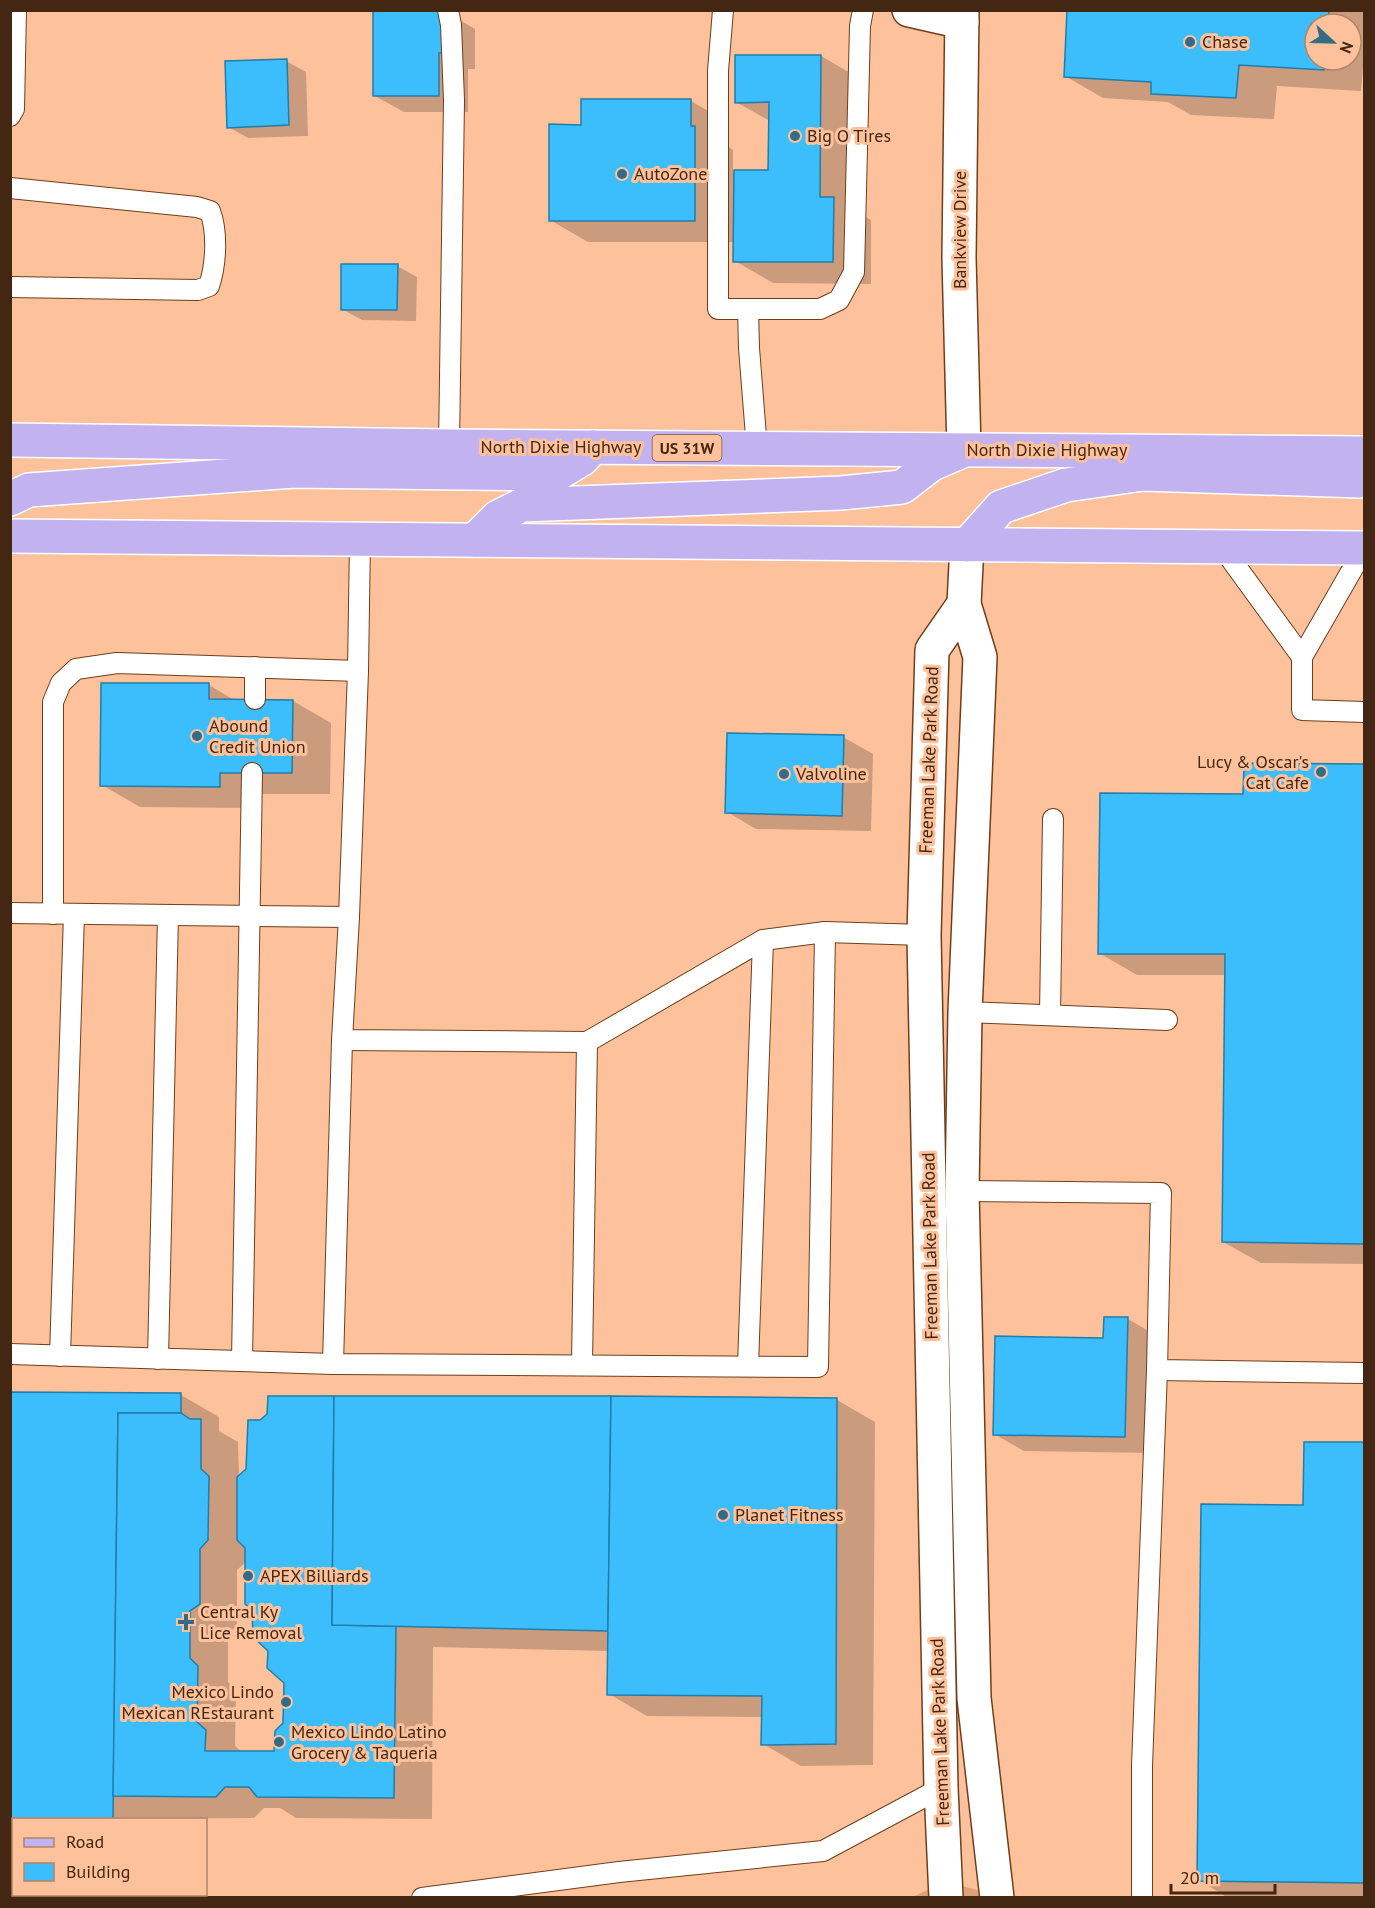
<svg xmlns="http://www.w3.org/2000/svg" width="1375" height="1908" font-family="'PT Sans',sans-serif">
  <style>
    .green { fill: #dfa177 }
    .shadow { fill: #0003; fill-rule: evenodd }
    .building { fill: #3cbdfc; stroke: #217da9; stroke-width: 1.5 }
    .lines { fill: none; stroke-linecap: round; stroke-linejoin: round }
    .service-casing { stroke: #6f3e19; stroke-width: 22 }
    .minor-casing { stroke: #6f3e19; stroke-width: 36 }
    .primary-casing { stroke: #fff; stroke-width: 36 }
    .service { stroke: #fff; stroke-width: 20 }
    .minor { stroke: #fff; stroke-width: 33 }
    .primary { stroke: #c2b2ef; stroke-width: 33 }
    .poi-dot { fill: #366a87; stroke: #fdc29c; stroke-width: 2 }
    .labels { text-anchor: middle; stroke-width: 6; stroke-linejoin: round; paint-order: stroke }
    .shield { fill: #fdc29c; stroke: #7b563c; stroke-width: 1.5 }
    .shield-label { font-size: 16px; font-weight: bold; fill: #432713 }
    .poi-label { font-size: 18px; fill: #432713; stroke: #fdc29c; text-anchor: start }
    .street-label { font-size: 18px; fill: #432713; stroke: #fdc29c }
  </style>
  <rect width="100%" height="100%" fill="#fdc29c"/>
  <path class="green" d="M946 1882 997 1895V1898H910Z"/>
  <g class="shadow">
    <path d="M1068 10H1364V56L1361 91 1277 86 1274 119 1191 115 1168 102 1103 98 1065 76ZM1315 24H1351V60H1315Z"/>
    <path d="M446 12 475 29V69H468V112H404L375 96Z"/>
    <path d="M821 56 859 78 858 213 871 220V284L773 283 735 261V242H588L550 220 582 126 691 101 729 123V147L733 150V172H770V121L736 102Z"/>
    <path d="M286 61 306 72 308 136 248 138 228 127Z"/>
    <path d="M397 266 417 277 416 321 362 320 342 309Z"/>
    <path d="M209 685 236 701H293L331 723 330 794H258V808L140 807 102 785Z"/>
    <path d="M843 737 873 754 871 831 756 829 727 812Z"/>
    <path d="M1245 765 1364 766V1264L1261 1263 1223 1242 1226 975H1137L1099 953 1245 795Z"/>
    <path d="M1128 1319 1157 1336 1154 1453 1024 1451 994 1434Z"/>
    <path d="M10 1393 181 1395 219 1417V1431L238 1442 239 1477 837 1400 875 1422 873 1765 801 1766 763 1744V1717L647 1716 609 1694V1651L433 1647 432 1819 296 1818 280 1808H264L254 1818 14 1820V1894H151V1897L10 1896ZM247 1561 254 1611 269 1650 285 1683 284 1724 275 1753H243L235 1746 236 1689 228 1682V1633L237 1626V1570Z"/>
    <path d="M1305 1443H1364V1898H1228L1199 1880 1305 1506Z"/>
  </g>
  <g class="building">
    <path d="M1067 10H1329L1328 24H1315V60H1325L1324 70 1239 65 1236 98 1151 94V82L1064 77Z"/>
    <path d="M373 11H446V53H439V96H373Z"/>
    <path d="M735 55H821L820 197H834L833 262H733L734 170H768L769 102 735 103Z"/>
    <path d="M287 59 289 125 227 128 225 61Z"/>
    <path d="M581 99H691V126H695V221H549V124L581 125Z"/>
    <path d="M341 264H398L397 310H341Z"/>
    <path d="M101 683H209V699L293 700 292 773H220V787L100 786Z"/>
    <path d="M727 733 844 735 842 816 725 813Z"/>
    <path d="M1244 763 1364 764V1244L1222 1242 1225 954H1098L1100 793 1243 794Z"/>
    <path d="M1104 1317H1128L1125 1437 993 1435 995 1336 1103 1338Z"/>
    <path d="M10 1392 181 1393V1413H118L113 1820H14V1875H10Z"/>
    <path d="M268 1396H334L332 1625 396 1626 394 1798 257 1797 249 1787H225L216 1797 113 1796 118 1413H181L190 1419H201V1469L209 1476 208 1540 200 1549V1604L190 1611V1658L198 1666 197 1722 206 1730 205 1751H274L275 1731 283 1723 284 1683 267 1668 268 1651 253 1637 252 1611 245 1604V1548L237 1540V1477L246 1469 248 1420H260L267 1414Z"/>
    <path d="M334 1396H611L608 1631 332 1625Z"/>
    <path d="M611 1396 837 1398 836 1744 761 1745 762 1696 607 1695Z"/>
    <path d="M1304 1442H1364V1883L1197 1881 1201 1504 1303 1505Z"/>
  </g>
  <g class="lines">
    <defs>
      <g id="service">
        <path d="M448 10 451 25 454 100 449 446"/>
        <path d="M723 10 718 71V309H748"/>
        <path d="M10 116 14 109 16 10"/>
        <path d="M10 188 197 207 210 211C218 233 216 265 209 286L198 290 10 287"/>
        <path d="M757 449 749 348 748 309H820L839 300 854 272 860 26 863 10"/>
        <path d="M360 540 358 671 349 917 342 1040 587 1042 763 940 825 932 924 935"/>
        <path d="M1222 547 1302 657 1364 549"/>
        <path d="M1302 657V710L1364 712"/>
        <path d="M255 699V667"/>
        <path d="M10 913 349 917"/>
        <path d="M53 914V702L61 683 76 669 117 663 358 671"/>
        <path d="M965 1012 1167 1020"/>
        <path d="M1050 1015 1053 819"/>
        <path d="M962 1191 1161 1193 1157 1370 1364 1373"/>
        <path d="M10 1354 333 1364 818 1367 825 932"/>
        <path d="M60 1356 74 914"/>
        <path d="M158 1359 168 915"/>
        <path d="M242 1361 252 773"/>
        <path d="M333 1364 342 1040"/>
        <path d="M582 1364 587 1042"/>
        <path d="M748 1366 763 940"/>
        <path d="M422 1898 619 1872 823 1851 941 1788"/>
        <path d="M1142 1898V1766L1157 1370"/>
      </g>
      <g id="minor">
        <path d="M909 10 962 22"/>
        <path d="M962 10 959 258 964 450"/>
        <path d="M967 545 964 604 980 657 965 1012 962 1191 974 1698 997 1898"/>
        <path d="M946 1898 941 1788 924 935 932 650 964 604"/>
      </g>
      <g id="primary">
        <path d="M10 440 449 446 1364 453"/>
        <path d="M10 499 29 490 294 471 557 474 582 459 593 447"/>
        <path d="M10 536 1364 548"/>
        <path d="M475 540 498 517 522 505 841 493 902 487 932 464 960 452"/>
        <path d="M967 545 1001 507 1066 485 1143 474 1360 481 1364 479"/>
      </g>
    </defs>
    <use href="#service" class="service-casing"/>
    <use href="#minor" class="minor-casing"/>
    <use href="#primary" class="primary-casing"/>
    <use href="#service" class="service"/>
    <use href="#minor" class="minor"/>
    <use href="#primary" class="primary"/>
  </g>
  <g class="poi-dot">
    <circle cx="1190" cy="42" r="6"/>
    <circle cx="795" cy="136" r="6"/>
    <circle cx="622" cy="174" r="6"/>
    <circle cx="197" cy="736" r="6"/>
    <circle cx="1321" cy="772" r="6"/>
    <circle cx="784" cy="774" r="6"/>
    <circle cx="723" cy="1515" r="6"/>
    <circle cx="248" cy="1576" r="6"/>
    <path d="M183 1613h6v6h6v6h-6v6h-6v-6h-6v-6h6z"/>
    <circle cx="286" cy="1702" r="6"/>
    <circle cx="279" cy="1742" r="6"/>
  </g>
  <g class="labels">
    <rect class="shield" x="652.5" y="435" width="69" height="26" rx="4.5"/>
    <g class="shield-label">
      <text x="687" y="454">US 31W</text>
    </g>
    <g class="poi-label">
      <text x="1202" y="48">Chase</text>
      <text x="807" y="142">Big O Tires</text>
      <text x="634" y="180">AutoZone</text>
      <text x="209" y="732">Abound<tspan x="209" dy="21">Credit Union</tspan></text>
      <text x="1309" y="768" text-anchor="end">Lucy &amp; Oscar's<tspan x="1309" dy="21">Cat Cafe</tspan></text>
      <text x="796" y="780">Valvoline</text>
      <text x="735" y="1521">Planet Fitness</text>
      <text x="260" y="1582">APEX Billiards</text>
      <text x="200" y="1618">Central Ky<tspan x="200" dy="21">Lice Removal</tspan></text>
      <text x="274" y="1698" text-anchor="end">Mexico Lindo<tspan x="274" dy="21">Mexican REstaurant</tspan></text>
      <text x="291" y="1738">Mexico Lindo Latino<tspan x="291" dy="21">Grocery &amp; Taqueria</tspan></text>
    </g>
    <g class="street-label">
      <text transform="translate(960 230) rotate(-90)" y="6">Bankview Drive</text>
      <text x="561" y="453">North Dixie Highway</text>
      <text x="1047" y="456">North Dixie Highway</text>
      <text transform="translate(929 760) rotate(-88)" y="6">Freeman Lake Park Road</text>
      <text transform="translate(930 1246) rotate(-91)" y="6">Freeman Lake Park Road</text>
      <text transform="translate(940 1732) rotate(-92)" y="6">Freeman Lake Park Road</text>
    </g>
  </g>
  <rect width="1375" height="1908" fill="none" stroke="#432713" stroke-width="24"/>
  <rect x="12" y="1818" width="195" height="78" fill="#fdc29c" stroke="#b38465" stroke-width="1.5"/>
  <rect x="24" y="1838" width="30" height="9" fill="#c2b2ef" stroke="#b38465" stroke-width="1.5"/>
  <text x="66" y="1848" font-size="18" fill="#432713">Road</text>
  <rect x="24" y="1863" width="30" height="18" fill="#3cbdfc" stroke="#b38465" stroke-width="1.5"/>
  <text x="66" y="1878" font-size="18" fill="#432713">Building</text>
  <g transform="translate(1333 42) rotate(112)"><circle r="28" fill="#fdc29c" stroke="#b38465" stroke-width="1.5"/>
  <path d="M0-4.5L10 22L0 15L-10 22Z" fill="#366a87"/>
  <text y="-9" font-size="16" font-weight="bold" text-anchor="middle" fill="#432713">N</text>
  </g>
  <path d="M1171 1884v9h104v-9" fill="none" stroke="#432713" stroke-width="3"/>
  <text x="1180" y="1884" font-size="18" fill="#432713" stroke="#fdc29c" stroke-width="4.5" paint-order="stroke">20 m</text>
</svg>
